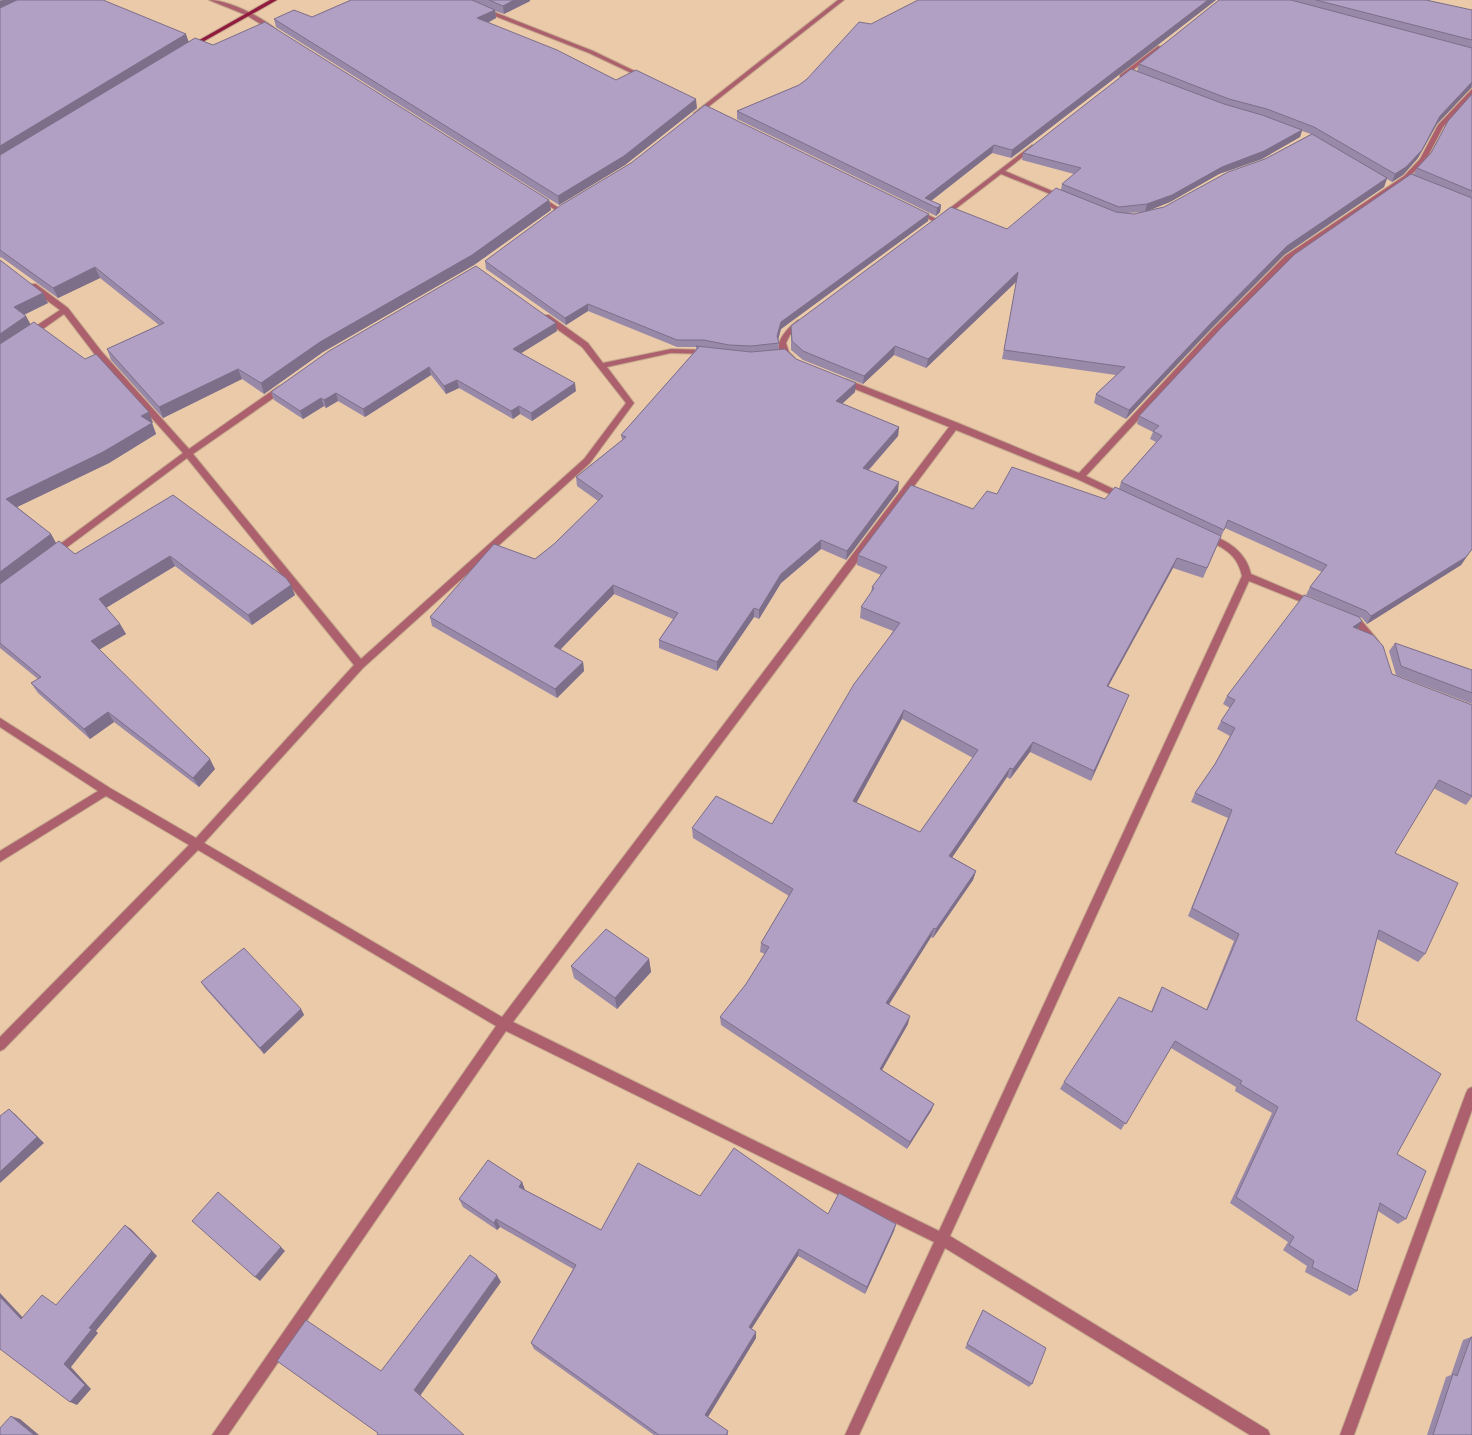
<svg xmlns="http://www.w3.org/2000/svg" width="1472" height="1435" font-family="Overpass,sans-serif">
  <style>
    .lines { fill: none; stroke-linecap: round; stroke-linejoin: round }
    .street-casing { stroke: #c5a98d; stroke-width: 2 }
    .secondary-casing { stroke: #c5a98d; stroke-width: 2 }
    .street { fill: #ac5f6d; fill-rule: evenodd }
    .secondary { fill: #911b3f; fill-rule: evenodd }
    .wall { fill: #9989a9; fill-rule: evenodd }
    .shaded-wall { fill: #7d6f89 }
    .building { fill: #b29fc4; stroke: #7d6f89; fill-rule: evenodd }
  </style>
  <rect width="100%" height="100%" fill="#eacaa9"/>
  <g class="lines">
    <defs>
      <g id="street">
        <path d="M209 0C229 0 262 17 277 30L272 31 246 15Z"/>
        <path d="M838 0H844L698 115H694V113Z"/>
        <path d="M484 8 593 51 647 77 642 78 589 53 482 11 481 10Z"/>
        <path d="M1158 46 1163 47 1124 77H1120V75Z"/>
        <path d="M1472 89V95L1443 127 1426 160 1408 178 1291 260 1216 336 1086 476 1126 495 1127 497 1126 499H1120L1077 479 956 430 513 1022 939 1231 1242 576C1237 553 1223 548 1203 538L1202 536 1206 533C1227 540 1246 551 1251 574L1315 601 1317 603 1312 606 1309 605 1249 581 950 1236 1268 1430 1270 1435H1250L945 1248 859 1435H845L934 1242 506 1031 228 1435H212L496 1026 198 850 4 1049 0 1051V1037L189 845 106 796 0 862V851L98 791 0 727V718L110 788 196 838 354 665 187 458 58 554H52L51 552 52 550 183 453 96 356 64 314 33 336H27V332L60 310 30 288V284H36L68 308 102 352 189 449 279 386H285V390L193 454 361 659 584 459 626 403 582 347 543 319V315H549L588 343 603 363 671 349 709 350 713 352 709 354 671 353 607 367 634 403 590 463 363 668 204 843 502 1017 949 427 840 383V379H846L958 423 1079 473 1210 332 1285 256 1404 176 1420 159 1438 125Z"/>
        <path d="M1032 145 1034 146V148L1005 171 1064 196V198H1060L1001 174 945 217H941V215Z"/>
        <path d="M538 197H542L562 210 557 211 538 199Z"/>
        <path d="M915 210H919L940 221 935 222 915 212Z"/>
        <path d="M798 320H804L805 322 790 335 786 343 789 352 795 358 791 360C766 350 785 330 798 320Z"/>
        <path d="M1349 615 1361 620 1377 639 1379 642 1377 645H1371L1355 624 1346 620 1344 618 1346 616Z"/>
        <path d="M1472 1087V1110L1354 1435H1340L1466 1093 1468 1089Z"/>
      </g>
      <path id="secondary" d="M270 0H277L192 48 187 47Z"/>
    </defs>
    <use href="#street" class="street-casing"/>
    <use href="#secondary" class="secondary-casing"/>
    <use href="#street" class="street"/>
    <use href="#secondary" class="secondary"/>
  </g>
  <g class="wall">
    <path d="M0 0 189 41 549 200 551 210 474 265 323 352 264 394 242 379 163 418 111 360 107 349 159 325 100 278 58 298 1 257 0 258Z"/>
    <path d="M351 0H530V1L504 14 495 11 496 18 488 23 616 80 697 108 625 165 559 205 276 27 274 19 312 17Z"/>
    <path d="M1216 0 1011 158 992 153 931 201 941 205 940 212 936 216 737 119V111L799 85 807 79 871 24Z"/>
    <path d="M1219 0H1426L1472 10V88H1471L1437 124 1418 158 1403 175 1392 182 1387 179 1384 187 1284 255 1209 331 1126 419 1094 403 1096 394 1116 375 1002 359 1017 281 926 368 894 355 863 384 803 360 791 350V326L1007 229 1061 190 1062 184 1074 174 1022 160 1023 153 1137 71 1139 64ZM1302 131 1311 134 1265 159 1164 207 1147 211 1170 202 1219 174 1262 159 1300 137ZM1143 212 1134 214 1127 213Z"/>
    <path d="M1472 94V549L1461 565 1367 624 1362 618 1359 617 1358 629 1392 674 1472 705V797L1466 805 1433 788 1395 853 1425 954 1418 962 1377 939 1356 1020 1397 1154 1406 1219 1398 1224 1378 1211 1357 1291 1350 1296 1305 1272 1307 1266 1283 1250 1288 1242 1230 1203 1272 1113 1235 1091 1236 1087 1171 1048 1121 1130 1060 1089 1064 1082 1151 1012 1158 995 1162 987 1206 1010 1234 941 1188 916 1228 818 1191 802 1195 793 1215 764 1230 736 1217 729 1221 721 1230 708 1223 704 1227 696 1339 609 1306 595 1310 587 1322 572 1225 528 1203 578 1173 568 1108 686 1129 695 1091 781 1030 752 1010 779 1007 777 952 857 976 871 973 880 933 938 931 937 889 1004 908 1024 882 1070 934 1104 931 1111 907 1149 721 1025 720 1017 746 984 765 954 760 952 761 943 789 896 693 838 692 828 772 824 893 631 860 618 861 607 871 593 872 587 881 575 857 565 858 555 973 509 997 494 1105 499 1119 489 1121 482 1156 442 1150 439 1153 432 1137 424 1139 416 1413 175 1417 168 1431 153ZM902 719 973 758 920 832 856 803Z"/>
    <path d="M631 163 929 214 928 221 781 329 778 340 779 349 855 392 842 404 899 427 898 436 869 470 898 491 846 560 821 549 781 583 759 619 754 617 717 671 659 648V640L673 619 614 594 560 650 583 662 584 671 557 698 432 626 430 617 535 559 554 544 598 501 577 486 576 477 622 440 621 435 696 350V347H677L588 311 566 325 486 269 485 261Z"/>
    <path d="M0 260 48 303 24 315 26 316 30 325 153 423H152L156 434 109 463 17 507 51 534 56 543 75 554 173 495 295 595 252 625 175 566 106 608 120 624 126 634 99 649 215 769 199 787 114 722 90 739 38 693 31 683 38 679 0 648Z"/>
    <path d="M557 331 521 353 576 391 532 421 520 414 513 419 459 388 446 394 431 375 365 417 338 401 326 408 324 406 303 419 274 400 271 392Z"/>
    <path d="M1395 643 1472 670V704L1396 675 1389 651Z"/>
    <path d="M649 959 651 972 617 1009 574 978 571 966Z"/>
    <path d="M201 982 301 1009 304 1015 264 1054 205 988Z"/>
    <path d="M522 1182 525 1190 601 1230 700 1196 896 1224 894 1231 865 1294 798 1256 751 1329 756 1332V1338L708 1417 728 1431V1435H654L534 1349 531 1343 573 1269 500 1227 497 1230 463 1207 459 1199Z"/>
    <path d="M983 1310 1032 1384 1029 1387 965 1348Z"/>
    <path d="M1471 1337 1472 1435H1427L1446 1377 1451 1375 1463 1340Z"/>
  </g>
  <g class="shaded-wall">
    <path d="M3 0H25L0 13V1Z"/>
    <path d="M514 0H530V1L504 14 503 6Z"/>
    <path d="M1208 0H1216L1011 158 1012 150Z"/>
    <path d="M495 10 496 18 478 27 477 18Z"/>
    <path d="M186 34 189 43 0 159V146Z"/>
    <path d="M1472 82 1471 88 1437 124 1418 158 1403 175 1392 182 1395 174 1440 116Z"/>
    <path d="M696 99 697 108 625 165 559 205 558 196Z"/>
    <path d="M1302 130 1300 137 1262 159 1219 174 1170 202 1145 212 1147 204 1222 167Z"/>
    <path d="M994 145 992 153 927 204 925 198Z"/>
    <path d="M1387 178 1384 187 1284 255 1209 331 1126 419 1129 410 1212 322 1287 246Z"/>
    <path d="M549 200 551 210 474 265 323 352 264 394 261 383 320 342Z"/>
    <path d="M941 205 940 212 936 216 937 208Z"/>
    <path d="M929 214 928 221 781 329 777 344V336L781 322Z"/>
    <path d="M95 267 100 278 58 298 53 288Z"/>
    <path d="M1018 272 1017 281 926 368 928 359Z"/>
    <path d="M43 293 48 303 19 317 14 307Z"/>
    <path d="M588 304V311L566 325 565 318Z"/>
    <path d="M26 316 32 327 0 348V334Z"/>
    <path d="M556 323 557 331 515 357 513 349Z"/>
    <path d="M895 346 894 355 863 384 864 376Z"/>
    <path d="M429 367 431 375 365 417 363 409Z"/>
    <path d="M238 369 242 379 163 418 159 407Z"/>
    <path d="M457 380 459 388 446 394 444 386Z"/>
    <path d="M575 383 576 391 532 421 531 413Z"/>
    <path d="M856 383 855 392 835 410 836 401Z"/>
    <path d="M336 393 338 401 326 408 324 400Z"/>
    <path d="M321 398 324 406 303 419 300 411Z"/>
    <path d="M519 406 520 414 513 419 511 411Z"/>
    <path d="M149 412 153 423H152L156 434 109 463 13 509 6 499 141 416Z"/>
    <path d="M899 427 898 436 862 477 863 468Z"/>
    <path d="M899 482 898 491 846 560 847 551Z"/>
    <path d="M51 534 57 545 0 587V572Z"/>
    <path d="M821 540V549L781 583 759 619V610L781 574Z"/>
    <path d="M1472 549 1461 565 1367 624 1371 616Z"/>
    <path d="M170 556 175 566 104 609 99 599Z"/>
    <path d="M1177 558 1173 568 1103 696 1107 686Z"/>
    <path d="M291 585 295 595 252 625 248 615Z"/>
    <path d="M613 585 614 594 555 655 554 646Z"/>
    <path d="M754 608V617L717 671V662Z"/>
    <path d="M1362 621 1357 630 1353 627Z"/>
    <path d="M120 624 126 634 97 651 91 641Z"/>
    <path d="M583 662 584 671 557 698 555 689Z"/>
    <path d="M1129 695 1125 705 1091 781 1094 771Z"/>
    <path d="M904 710 902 719 852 811 853 801Z"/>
    <path d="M108 712 114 722 90 739 84 729Z"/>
    <path d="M1033 742 1030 752 1010 779 1013 769Z"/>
    <path d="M210 759 215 769 199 787 193 778Z"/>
    <path d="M1010 768 1007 777 947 865 949 856Z"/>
    <path d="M976 871 973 880 933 938 936 929Z"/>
    <path d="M934 928 931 937 885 1011 886 1003Z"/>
    <path d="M649 959 651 972 617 1009 615 998Z"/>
    <path d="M301 1009 304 1015 264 1054 260 1048Z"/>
    <path d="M910 1016 908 1024 878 1077 880 1069Z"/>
    <path d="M934 1104 931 1111 907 1149 910 1142Z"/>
    <path d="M9 1109 15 1114 44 1143 0 1183V1172Z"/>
    <path d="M522 1182 525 1190 519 1187Z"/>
    <path d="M496 1219 500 1227 497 1230 494 1223Z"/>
    <path d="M896 1224 894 1231 865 1294 867 1287Z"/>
    <path d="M125 1225 131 1229 157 1256 96 1331 98 1333 71 1367 91 1389 77 1405 70 1402 64 1364 89 1328Z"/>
    <path d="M281 1247 285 1251 260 1281 255 1277Z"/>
    <path d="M799 1249 798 1256 749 1333V1327Z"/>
    <path d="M497 1275 501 1282 420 1396 414 1390Z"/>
    <path d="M0 1293 28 1323 21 1319 0 1297Z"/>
    <path d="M756 1332V1338L706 1420 705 1415Z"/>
    <path d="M11 1416 20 1419 39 1435H34Z"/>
  </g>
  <g class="building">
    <path d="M17 0H103L186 34 0 146V8Z"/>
    <path d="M351 0H472L495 10 477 18 557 50 616 80 636 70 696 99 624 156 558 196 274 19 294 10 312 17Z"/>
    <path d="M489 0H514L503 6Z"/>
    <path d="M918 0H1208L1012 150 994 145 925 198 941 205 937 208 737 111 799 85 807 79 859 22 871 24Z"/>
    <path d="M1219 0H1291L1472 48V82L1440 116 1422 150 1406 167 1395 174 1314 127 1267 109 1229 99 1139 64Z"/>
    <path d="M1316 0H1426L1472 10V40Z"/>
    <path d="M265 22 549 200 472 255 320 342 261 383 238 369 159 407 107 349 164 323 95 267 53 288 0 250V155L195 38 213 45Z"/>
    <path d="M1131 69 1224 104 1262 115 1302 130 1264 151 1222 167 1172 195 1147 204 1119 207 1062 184 1081 168 1023 153Z"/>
    <path d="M1472 94V191L1417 168 1431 153 1448 121Z"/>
    <path d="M705 105 929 214 781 322 777 336 779 343 751 346 729 345 704 340H677L588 304 565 318 485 261 561 205 631 163Z"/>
    <path d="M1312 134 1387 178 1287 246 1212 322 1129 410 1096 394 1125 367 1004 350 1018 272 928 359 895 346 864 376 803 351 792 341 791 326 951 207 1007 229 1056 188 1116 212 1134 214 1164 207 1228 172 1265 159Z"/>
    <path d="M1411 174 1472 198V549L1466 557 1371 616 1366 611 1310 587 1327 565 1228 520 1224 530 1121 482 1162 436 1153 431 1159 426 1139 416 1220 329 1295 254Z"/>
    <path d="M0 260 43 293 14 307 26 316 0 334Z"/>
    <path d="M476 266 556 323 513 349 575 383 531 413 519 406 511 411 457 380 444 386 429 367 363 409 336 393 324 400 321 398 300 411 271 392 329 351Z"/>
    <path d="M34 322 85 359 96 354 149 412 141 416 152 423 103 452 6 499 51 534 0 572V344Z"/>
    <path d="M696 346 751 352 785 349 796 359 856 383 836 401 899 427 863 468 899 482 847 551 821 540 781 574 759 610 754 608 717 662 659 640 678 613 613 585 554 646 583 662 555 689 430 617 494 544 535 559 554 544 603 496 576 477 626 437 621 435 699 347Z"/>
    <path d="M1012 467 1105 499 1115 487 1221 536 1207 568 1177 558 1107 686 1129 695 1094 771 1033 742 1013 769 1010 768 949 856 976 871 936 929 934 928 886 1003 910 1016 880 1069 934 1104 910 1142 720 1017 746 984 769 947 761 943 793 889 692 828 716 796 772 824 854 684 900 623 861 607 874 588 872 587 887 567 858 555 911 485 973 509 987 491 997 494ZM904 710 978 750 920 832 853 801Z"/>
    <path d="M173 495 286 578 291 585 248 615 170 556 99 599 120 624 91 641 210 759 193 778 108 712 84 729 31 683 41 677 0 643V584L59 541 75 554Z"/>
    <path d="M1304 595 1359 617 1362 621 1353 627 1373 635 1383 646 1392 674 1472 705V796L1439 780 1395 853 1458 883 1425 954 1379 930 1356 1020 1441 1074 1397 1154 1426 1171 1406 1219 1380 1203 1357 1291 1312 1267 1314 1261 1289 1245 1294 1237 1236 1197 1278 1107 1240 1084 1242 1081 1175 1041 1126 1124 1064 1082 1119 997 1152 1012 1162 987 1207 1010 1239 934 1192 908 1232 810 1195 793 1215 764 1235 728 1221 721 1235 700 1227 696Z"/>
    <path d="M1395 643 1472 670V693L1401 666Z"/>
    <path d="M606 929 649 959 615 998 571 966Z"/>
    <path d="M244 948 301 1009 260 1048 201 982Z"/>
    <path d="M9 1109 37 1137 0 1172V1116Z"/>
    <path d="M734 1148 828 1214 839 1193 896 1224 867 1287 799 1249 749 1327 756 1332 705 1415 728 1431 726 1435H659L531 1343 576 1265 496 1219 494 1223 459 1199 488 1160 522 1182 519 1187 601 1230 638 1163 700 1196Z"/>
    <path d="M218 1192 281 1247 255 1277 192 1221Z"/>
    <path d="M125 1225 152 1251 89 1328 92 1329 64 1364 85 1385 70 1402 0 1349V1297L21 1319 42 1295 56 1305Z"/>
    <path d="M470 1255 497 1275 414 1390 464 1435H377L378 1433 277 1361 306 1320 381 1371Z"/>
    <path d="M983 1310 1046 1348 1032 1384 967 1344Z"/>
    <path d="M1471 1337H1472V1435H1433L1453 1374 1457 1376Z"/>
    <path d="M11 1416 34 1435H0V1428Z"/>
  </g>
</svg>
